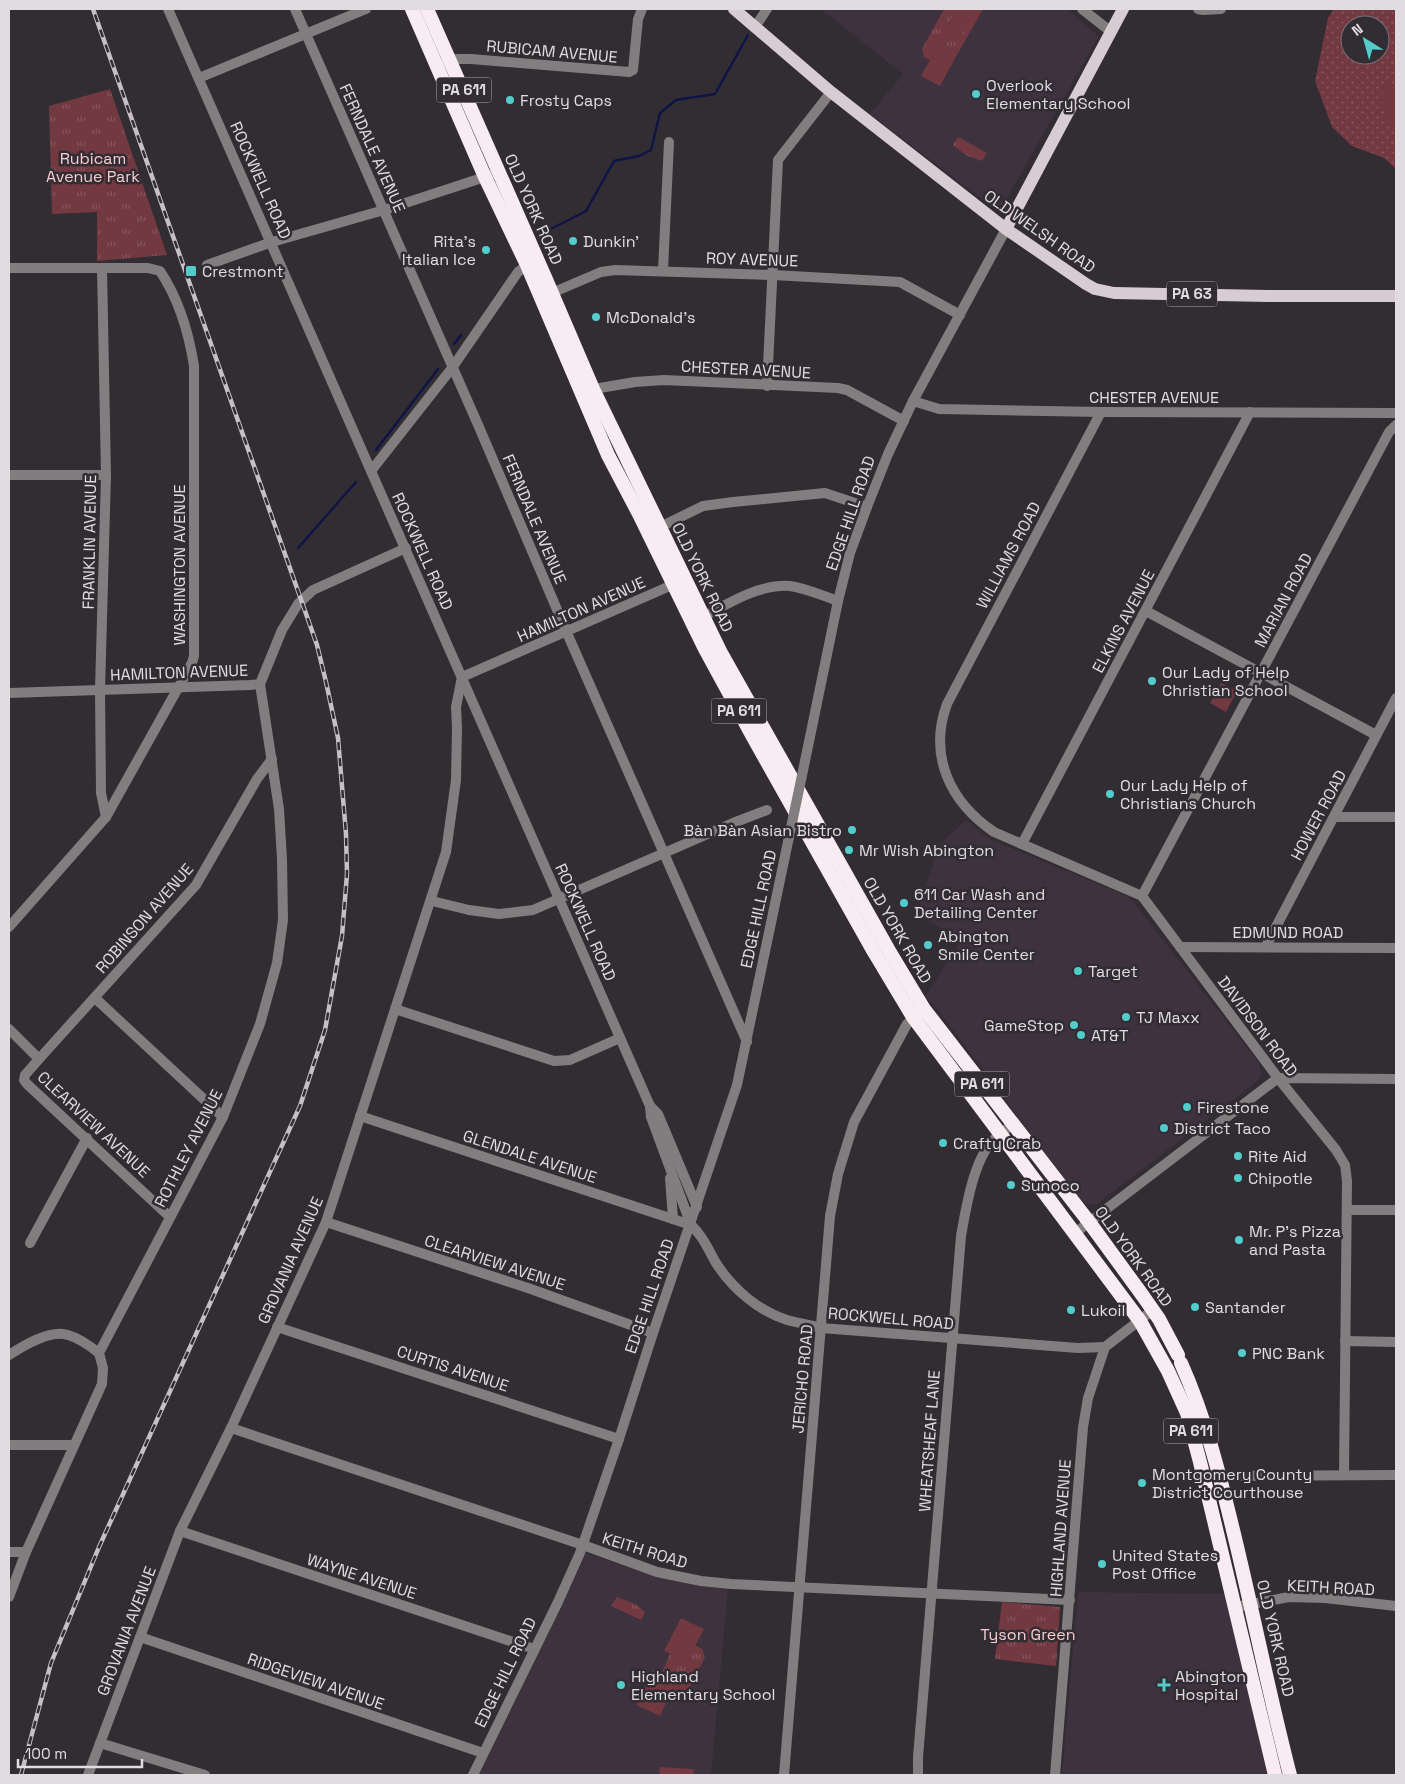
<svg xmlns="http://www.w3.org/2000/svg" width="1405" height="1784" font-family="'Space Grotesk',sans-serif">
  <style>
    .built { fill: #3d323e }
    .grass { fill: url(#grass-dots); fill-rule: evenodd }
    .park { fill: url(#park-tufts) }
    .pitch { fill: #723941 }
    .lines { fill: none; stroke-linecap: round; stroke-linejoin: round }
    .stream { stroke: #0e1546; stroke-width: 2.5 }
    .minor { stroke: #827d7f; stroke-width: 10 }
    .major { stroke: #d6ccd1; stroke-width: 12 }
    .highway { stroke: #f8ebf1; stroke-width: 14 }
    .rail-casing { stroke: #c6c0c6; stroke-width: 4.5 }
    .rail { stroke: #322c33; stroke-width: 2.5; stroke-dasharray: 8; stroke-linecap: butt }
    .minor-bridge { stroke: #827d7f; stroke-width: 10 }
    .poi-dot { fill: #52cdcc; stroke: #322c33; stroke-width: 2 }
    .labels { text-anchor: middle; stroke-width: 5; stroke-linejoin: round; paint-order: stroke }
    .shield { fill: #322c33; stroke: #aca7ad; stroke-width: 1 }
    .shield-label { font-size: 15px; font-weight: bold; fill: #e1dce1 }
    .street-label { font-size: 16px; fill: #e1dce1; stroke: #322c33 }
    .poi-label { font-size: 16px; fill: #e1dce1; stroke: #322c33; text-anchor: start }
    .park-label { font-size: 16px; fill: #f7ccd0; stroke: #322c33 }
  </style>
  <defs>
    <pattern id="grass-dots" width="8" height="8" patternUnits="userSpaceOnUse" patternTransform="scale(1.25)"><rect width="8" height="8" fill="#723941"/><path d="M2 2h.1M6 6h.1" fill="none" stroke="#86555c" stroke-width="1.8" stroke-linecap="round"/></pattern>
    <pattern id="park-tufts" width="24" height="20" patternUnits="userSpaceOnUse" patternTransform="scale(1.25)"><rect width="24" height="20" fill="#723941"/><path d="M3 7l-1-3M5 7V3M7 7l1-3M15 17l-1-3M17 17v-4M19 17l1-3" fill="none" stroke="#86555c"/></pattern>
  </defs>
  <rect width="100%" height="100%" fill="#322c33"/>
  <g class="built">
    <path d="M821 9H1067L1099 36 999 212 870 114 903 74Z"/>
    <path d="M966 820 990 839 1124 895 1132 900 1259 1063 1261 1074 1258 1081 1097 1204H1086L1078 1197 937 1009 925 997 962 939 916 915 939 845Z"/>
    <path d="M586 1553 656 1576 728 1589 711 1775H479L568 1594Z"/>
    <path d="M1078 1592 1226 1594 1290 1775H1062Z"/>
  </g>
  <path class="grass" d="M1334 9H1396V169L1384 158 1352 146 1332 127 1315 81 1328 18ZM1350 25H1380V55H1350Z"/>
  <g class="park">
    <path d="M944 9H957L949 23 969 34 958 53 940 43 930 60 924 57 922 49Z"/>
    <path d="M110 89 167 255 97 261V212L52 214 49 106Z"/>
    <path d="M958 137 987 153 982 161 966 155 953 145Z"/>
    <path d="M1221 683 1237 691 1226 712 1210 703Z"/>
    <path d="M617 1597 635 1604 645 1612 641 1620 611 1606Z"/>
    <path d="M1002 1602 1060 1607 1056 1666 995 1659Z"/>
    <path d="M695 1645 702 1649 705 1657 683 1700 675 1703 667 1699 676 1682 661 1674 670 1654 687 1662Z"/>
  </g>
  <g class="pitch">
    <path d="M957 9H983L969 34 949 23Z"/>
    <path d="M940 43 958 53 940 86 921 76Z"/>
    <path d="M1389 81 1396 86V127C1392 125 1389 123 1387 119 1382 109 1376 85 1389 81Z"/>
    <path d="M681 1618 704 1629 687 1662 664 1651Z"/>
    <path d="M653 1670 676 1681 660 1716 636 1705Z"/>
    <path d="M660 1767 694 1769 693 1775H659Z"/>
  </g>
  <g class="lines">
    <g class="stream">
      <path d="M541 234 586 211 614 161 639 156 651 150 660 113 676 100 715 94 748 35"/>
      <path d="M454 344 461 335"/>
      <path d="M376 450 438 369"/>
      <path d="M298 548 356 482"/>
    </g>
    <g class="minor">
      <path d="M168 9 650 1106 651 1117 691 1225C703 1236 708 1249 716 1263 732 1288 758 1311 787 1320 798 1323 810 1325 821 1328L1078 1348 1105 1347"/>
      <path d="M295 9 479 427 567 633 747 1042"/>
      <path d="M1082 9 1110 31"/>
      <path d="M1198 9 1203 10 1221 9"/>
      <path d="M755 27 767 9"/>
      <path d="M445 63 456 59H471L629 72 633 70 638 19 642 9"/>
      <path d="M199 78 366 9"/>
      <path d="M207 265 272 242 384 210 491 175"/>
      <path d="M9 268H148L160 271C178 298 189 334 194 366V656L192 663 106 817 9 927"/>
      <path d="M102 268 106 475 100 690 101 793 106 817"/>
      <path d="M663 271 669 142"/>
      <path d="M547 295 601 272 615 270 773 275 900 282 960 315"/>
      <path d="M767 386 778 160 831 92"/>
      <path d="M588 390 635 382 664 380 838 388 847 390 904 421"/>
      <path d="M913 401 939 409 1101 412 1396 413"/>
      <path d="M1101 412 947 704C928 756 950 802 994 832L1142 896 1278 1078 1336 1150 1345 1165 1347 1181 1344 1474"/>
      <path d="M371 471 452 368 518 272 527 265"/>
      <path d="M9 475H106"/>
      <path d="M654 530 703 506 733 502 825 493 867 507"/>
      <path d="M1146 611 1376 735"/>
      <path d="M703 617C729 603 759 584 790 586 806 588 823 596 838 601"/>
      <path d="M9 693 250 685 260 684 282 630 298 604 313 590 406 548"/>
      <path d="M805 761 838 601 850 553 867 507 888 454 913 401 1006 229"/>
      <path d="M1335 817H1396"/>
      <path d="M1022 844 1250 412"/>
      <path d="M1142 896 1389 432 1396 425"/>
      <path d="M432 901 469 910 499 914 533 910 733 823 767 810"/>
      <path d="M1266 946 1396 698"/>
      <path d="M1180 947 1396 948"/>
      <path d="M95 998 223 1117"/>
      <path d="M395 1009 554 1061 570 1060 620 1038"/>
      <path d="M9 1029 39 1059 25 1075 24 1080 27 1084 170 1217"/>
      <path d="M39 1059 196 885 257 779 272 759"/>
      <path d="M650 1106 658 1114 697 1207"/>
      <path d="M360 1116 691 1225"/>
      <path d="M670 1178 673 1219"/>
      <path d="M1347 1210H1396"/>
      <path d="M326 1222 528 1288 653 1333"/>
      <path d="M1075 1233 1278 1078 1396 1079"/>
      <path d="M30 1243 87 1138"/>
      <path d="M277 1327 619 1439"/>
      <path d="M1345 1341 1396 1342"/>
      <path d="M9 1355C23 1346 50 1329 68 1335 79 1338 90 1346 99 1353"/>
      <path d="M231 1428 583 1545 657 1572 701 1581 731 1584 1070 1600"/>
      <path d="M9 1445H74"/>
      <path d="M1220 1476 1396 1475"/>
      <path d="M180 1531 534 1649"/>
      <path d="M9 1552H26"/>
      <path d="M9 1597 26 1552 102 1384 103 1368 99 1353 223 1117 260 1024 277 963 283 920 282 859 279 809 260 684"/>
      <path d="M1236 1607 1289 1597 1325 1598 1396 1606"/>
      <path d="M140 1637 483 1753"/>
      <path d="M100 1743 205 1775"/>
      <path d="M88 1775 180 1531 231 1428 326 1222 446 852 456 780 457 728 456 707 462 677 679 582"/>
      <path d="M473 1775 558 1602 580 1553 619 1439 653 1333 737 1085 789 837"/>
      <path d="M784 1775 830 1216 838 1174 854 1122 907 1024 917 1014"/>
      <path d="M918 1775V1757L961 1236C966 1208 973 1163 992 1141 999 1135 1006 1129 1013 1124"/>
      <path d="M1055 1775 1080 1464 1083 1427 1088 1398 1105 1347 1153 1310"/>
    </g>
    <g class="major">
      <path d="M734 9 831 92 1006 229 1086 284 1095 289 1114 293 1268 296H1396"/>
      <path d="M1006 229 1123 9"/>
    </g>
    <g class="highway">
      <path d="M412 9 485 177 527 265 608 455 639 514 705 649 753 737 874 952 913 1017 1140 1321 1168 1371 1187 1413 1200 1462 1275 1775"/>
      <path d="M427 9 545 277 593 389 721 653 888 949 924 1009 1089 1222 1143 1296 1159 1319 1178 1355"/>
      <path d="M1181 1363C1205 1417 1219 1472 1233 1530 1253 1612 1269 1694 1290 1775"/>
    </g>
    <defs>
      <path id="rail" d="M21 1775 51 1663 99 1547 300 1106 325 1030 342 936 347 874 346 834 338 738 326 682 317 645 93 9"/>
    </defs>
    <use href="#rail" class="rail-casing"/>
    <use href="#rail" class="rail"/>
    <path class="minor-bridge" d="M789 837 805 761"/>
  </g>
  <g class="poi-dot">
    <circle cx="976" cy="94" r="5"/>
    <circle cx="510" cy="100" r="5"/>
    <circle cx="573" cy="241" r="5"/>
    <circle cx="486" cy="250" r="5"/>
    <rect x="185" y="265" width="12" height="12" rx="2.5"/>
    <circle cx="596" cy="317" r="5"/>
    <circle cx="1152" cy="681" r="5"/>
    <circle cx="1110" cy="794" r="5"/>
    <circle cx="852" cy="830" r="5"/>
    <circle cx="849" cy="850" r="5"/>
    <circle cx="904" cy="903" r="5"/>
    <circle cx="928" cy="945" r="5"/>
    <circle cx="1078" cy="971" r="5"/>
    <circle cx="1126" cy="1017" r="5"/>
    <circle cx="1074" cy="1025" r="5"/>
    <circle cx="1081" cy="1035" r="5"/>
    <circle cx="1187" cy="1107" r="5"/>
    <circle cx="1164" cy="1128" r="5"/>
    <circle cx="943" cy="1143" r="5"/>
    <circle cx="1238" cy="1156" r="5"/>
    <circle cx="1238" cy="1178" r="5"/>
    <circle cx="1011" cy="1185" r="5"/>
    <circle cx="1239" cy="1240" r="5"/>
    <circle cx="1195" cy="1307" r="5"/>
    <circle cx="1071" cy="1310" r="5"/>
    <circle cx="1242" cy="1353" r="5"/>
    <circle cx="1142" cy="1483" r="5"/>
    <circle cx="1102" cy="1564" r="5"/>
    <circle cx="621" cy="1685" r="5"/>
    <path d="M1161.5 1677.5h5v5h5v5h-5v5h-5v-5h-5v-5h5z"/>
  </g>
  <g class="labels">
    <g class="shield">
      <rect x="436.5" y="77.5" width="55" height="25" rx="4"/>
      <rect x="1167" y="281.5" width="50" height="25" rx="4"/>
      <rect x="711.5" y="698.5" width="55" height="25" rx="4"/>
      <rect x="954.5" y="1071.5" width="55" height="25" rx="4"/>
      <rect x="1163.5" y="1418.5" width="55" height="25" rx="4"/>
    </g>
    <g class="shield-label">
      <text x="464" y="95">PA 611</text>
      <text x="1192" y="299">PA 63</text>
      <text x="739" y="716">PA 611</text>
      <text x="982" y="1089">PA 611</text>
      <text x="1191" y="1436">PA 611</text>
    </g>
    <g class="street-label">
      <text transform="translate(552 51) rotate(5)" y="6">RUBICAM AVENUE</text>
      <text transform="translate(373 148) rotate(66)" y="6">FERNDALE AVENUE</text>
      <text transform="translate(261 180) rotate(66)" y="6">ROCKWELL ROAD</text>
      <text transform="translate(534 209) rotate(66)" y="6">OLD YORK ROAD</text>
      <text transform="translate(1040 231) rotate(35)" y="6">OLD WELSH ROAD</text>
      <text transform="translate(752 259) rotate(2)" y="6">ROY AVENUE</text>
      <text transform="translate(746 369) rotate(3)" y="6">CHESTER AVENUE</text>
      <text x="1154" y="403">CHESTER AVENUE</text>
      <text transform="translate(850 513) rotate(-71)" y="6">EDGE HILL ROAD</text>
      <text transform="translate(535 519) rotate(67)" y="6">FERNDALE AVENUE</text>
      <text transform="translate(89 542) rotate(-89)" y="6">FRANKLIN AVENUE</text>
      <text transform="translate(423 551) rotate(66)" y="6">ROCKWELL ROAD</text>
      <text transform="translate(1008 555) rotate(-62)" y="6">WILLIAMS ROAD</text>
      <text transform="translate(179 565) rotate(-90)" y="6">WASHINGTON AVENUE</text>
      <text transform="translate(703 577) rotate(64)" y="6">OLD YORK ROAD</text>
      <text transform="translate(1283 600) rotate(-62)" y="6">MARIAN ROAD</text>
      <text transform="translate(581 609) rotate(-24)" y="6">HAMILTON AVENUE</text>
      <text transform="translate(1123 621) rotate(-62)" y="6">ELKINS AVENUE</text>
      <text transform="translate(179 672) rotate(-2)" y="6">HAMILTON AVENUE</text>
      <text transform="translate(1318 815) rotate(-62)" y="6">HOWER ROAD</text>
      <text transform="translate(758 909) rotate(-78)" y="6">EDGE HILL ROAD</text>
      <text transform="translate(144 918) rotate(-49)" y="6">ROBINSON AVENUE</text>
      <text transform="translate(586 922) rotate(66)" y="6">ROCKWELL ROAD</text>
      <text transform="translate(898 930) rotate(60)" y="6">OLD YORK ROAD</text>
      <text x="1288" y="938">EDMUND ROAD</text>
      <text transform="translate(1258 1026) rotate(53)" y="6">DAVIDSON ROAD</text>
      <text transform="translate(94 1124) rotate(43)" y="6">CLEARVIEW AVENUE</text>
      <text transform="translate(188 1148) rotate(-63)" y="6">ROTHLEY AVENUE</text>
      <text transform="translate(530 1156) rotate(18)" y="6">GLENDALE AVENUE</text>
      <text transform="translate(1134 1256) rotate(54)" y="6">OLD YORK ROAD</text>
      <text transform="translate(290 1260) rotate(-66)" y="6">GROVANIA AVENUE</text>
      <text transform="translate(495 1262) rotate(18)" y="6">CLEARVIEW AVENUE</text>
      <text transform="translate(649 1296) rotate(-71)" y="6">EDGE HILL ROAD</text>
      <text transform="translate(891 1318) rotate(5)" y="6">ROCKWELL ROAD</text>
      <text transform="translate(453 1368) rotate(18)" y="6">CURTIS AVENUE</text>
      <text transform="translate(802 1379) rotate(-85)" y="6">JERICHO ROAD</text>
      <text transform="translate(929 1441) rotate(-86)" y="6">WHEATSHEAF LANE</text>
      <text transform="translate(1060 1528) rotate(-86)" y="6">HIGHLAND AVENUE</text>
      <text transform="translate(645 1550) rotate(17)" y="6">KEITH ROAD</text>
      <text transform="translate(362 1576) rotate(18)" y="6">WAYNE AVENUE</text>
      <text transform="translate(1331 1587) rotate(3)" y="6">KEITH ROAD</text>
      <text transform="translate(126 1631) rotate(-69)" y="6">GROVANIA AVENUE</text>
      <text transform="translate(1276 1638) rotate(77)" y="6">OLD YORK ROAD</text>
      <text transform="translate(505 1672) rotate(-64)" y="6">EDGE HILL ROAD</text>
      <text transform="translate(316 1681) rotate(19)" y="6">RIDGEVIEW AVENUE</text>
    </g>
    <g class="poi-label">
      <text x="986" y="91">Overlook<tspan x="986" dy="18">Elementary School</tspan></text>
      <text x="520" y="106">Frosty Caps</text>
      <text x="476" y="247" text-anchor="end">Rita's<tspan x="476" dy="18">Italian Ice</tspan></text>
      <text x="583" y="247">Dunkin'</text>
      <text x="202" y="277">Crestmont</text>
      <text x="606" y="323">McDonald's</text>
      <text x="1162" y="678">Our Lady of Help<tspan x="1162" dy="18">Christian School</tspan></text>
      <text x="1120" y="791">Our Lady Help of<tspan x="1120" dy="18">Christians Church</tspan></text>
      <text x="842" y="836" text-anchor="end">Bàn Bàn Asian Bistro</text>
      <text x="859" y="856">Mr Wish Abington</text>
      <text x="914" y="900">611 Car Wash and<tspan x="914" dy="18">Detailing Center</tspan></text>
      <text x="938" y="942">Abington<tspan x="938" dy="18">Smile Center</tspan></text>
      <text x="1088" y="977">Target</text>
      <text x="1136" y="1023">TJ Maxx</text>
      <text x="1064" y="1031" text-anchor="end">GameStop</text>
      <text x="1091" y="1041">AT&amp;T</text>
      <text x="1197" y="1113">Firestone</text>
      <text x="1174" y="1134">District Taco</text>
      <text x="953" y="1149">Crafty Crab</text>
      <text x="1248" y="1162">Rite Aid</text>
      <text x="1248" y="1184">Chipotle</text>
      <text x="1021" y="1191">Sunoco</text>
      <text x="1249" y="1237">Mr. P's Pizza<tspan x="1249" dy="18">and Pasta</tspan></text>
      <text x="1205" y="1313">Santander</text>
      <text x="1081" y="1316">Lukoil</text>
      <text x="1252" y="1359">PNC Bank</text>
      <text x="1152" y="1480">Montgomery County<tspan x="1152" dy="18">District Courthouse</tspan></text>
      <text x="1112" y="1561">United States<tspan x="1112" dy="18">Post Office</tspan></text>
      <text x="631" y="1682">Highland<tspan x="631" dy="18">Elementary School</tspan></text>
      <text x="1175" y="1682">Abington<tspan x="1175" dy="18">Hospital</tspan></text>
    </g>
    <g class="park-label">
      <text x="93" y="164">Rubicam<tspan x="93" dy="18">Avenue Park</tspan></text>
      <text x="1028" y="1640">Tyson Green</text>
    </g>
  </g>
  <rect width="1405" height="1784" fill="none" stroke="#e1dce1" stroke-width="20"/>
  <g transform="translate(1365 40) rotate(323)"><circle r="24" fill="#322c33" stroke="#787279"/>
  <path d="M0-4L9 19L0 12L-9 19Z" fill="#52cdcc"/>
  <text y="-8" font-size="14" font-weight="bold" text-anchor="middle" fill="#e1dce1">N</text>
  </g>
  <path d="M18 1759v8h124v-8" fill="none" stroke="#e1dce1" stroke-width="2.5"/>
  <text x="25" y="1759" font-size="15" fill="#e1dce1" stroke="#322c33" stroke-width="4" paint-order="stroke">100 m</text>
</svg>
